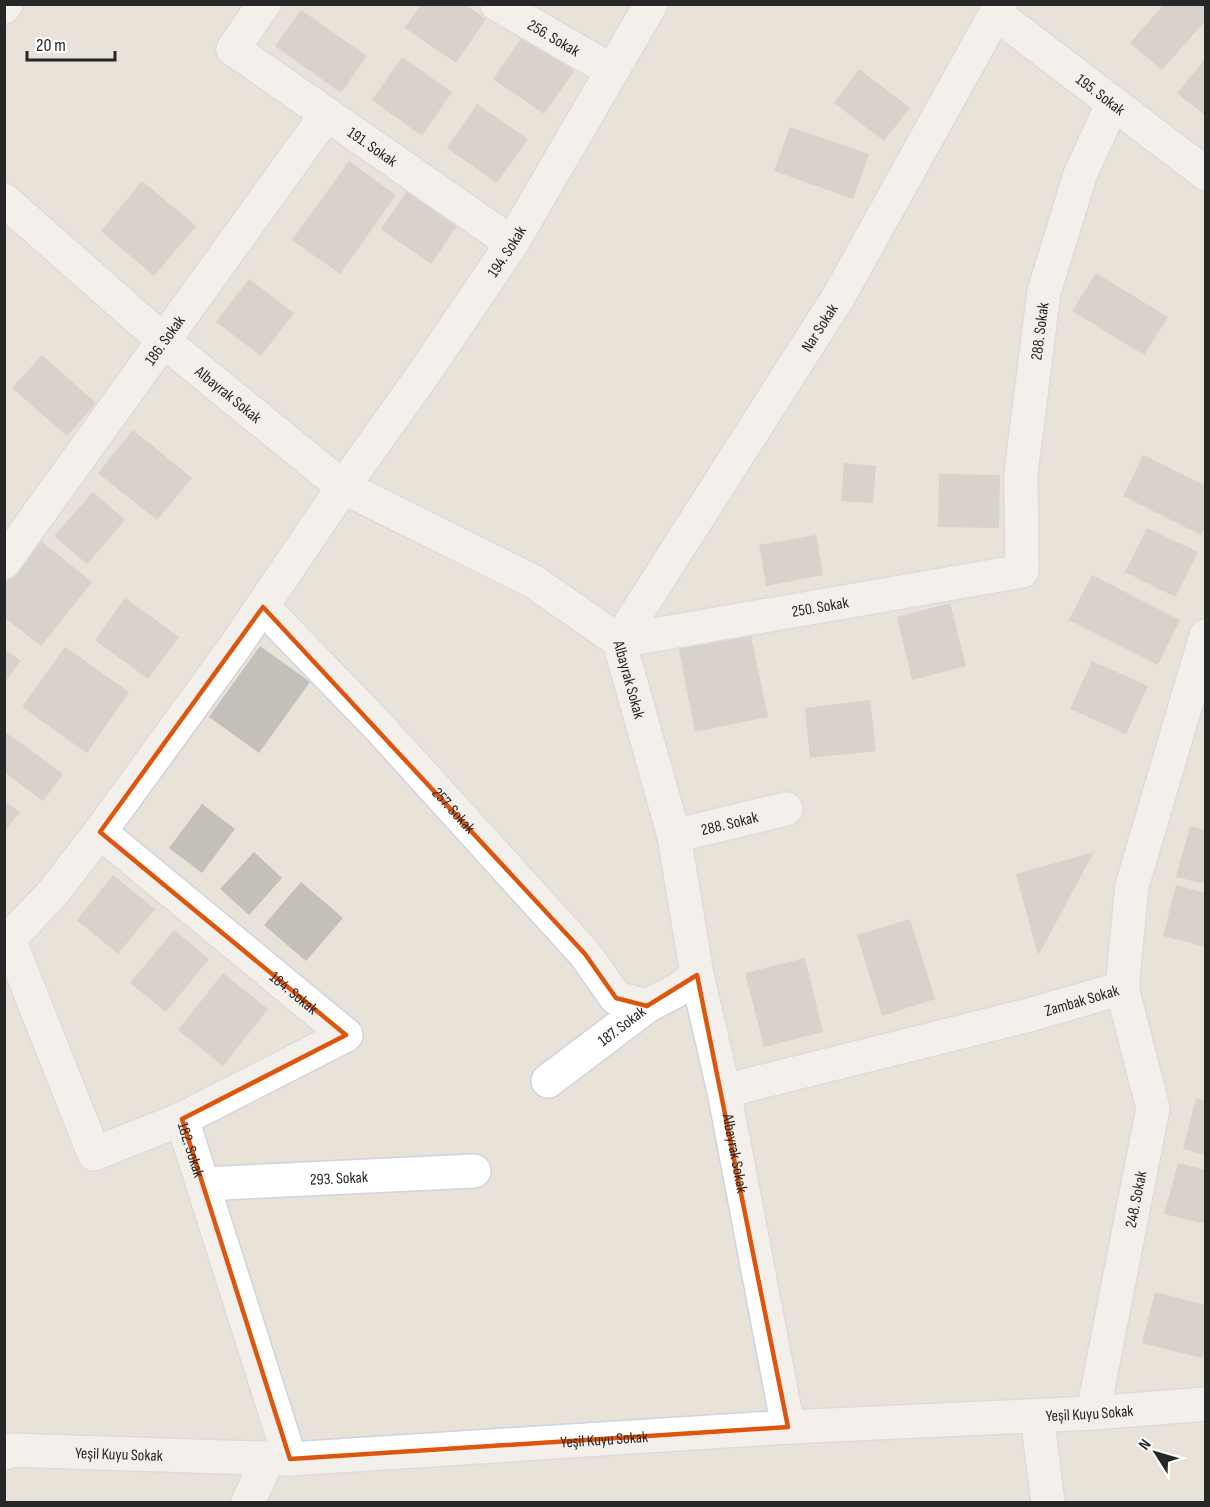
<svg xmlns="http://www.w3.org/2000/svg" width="1210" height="1507" font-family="'Sofia Sans Condensed',sans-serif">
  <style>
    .building { fill: #c4bfb9 }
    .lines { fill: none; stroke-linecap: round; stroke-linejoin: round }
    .street-casing { stroke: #cfd2df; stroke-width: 36 }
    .street { stroke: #fff; stroke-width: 33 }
    .marked { fill: none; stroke: #de560d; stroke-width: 4.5; stroke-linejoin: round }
    .labels { text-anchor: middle; stroke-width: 6; stroke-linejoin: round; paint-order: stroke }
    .street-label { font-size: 16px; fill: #272727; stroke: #fff }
  </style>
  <rect width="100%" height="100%" fill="#e9e2d9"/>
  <g class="building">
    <path d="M421 4H464L486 19 456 63 405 28Z"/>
    <path d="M1164 4H1206V20L1162 70 1130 43Z"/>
    <path d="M301 10 367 56 341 93 275 46Z"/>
    <path d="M523 36 574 71 544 114 493 79Z"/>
    <path d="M402 57 452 92 422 136 372 100Z"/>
    <path d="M1206 58V116L1177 93Z"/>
    <path d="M859 69 910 108 884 141 834 103Z"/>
    <path d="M477 104 528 139 497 183 447 148Z"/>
    <path d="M790 127 869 154 853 199 774 171Z"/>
    <path d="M349 161 396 195 340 274 292 240Z"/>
    <path d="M142 181 196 226 154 276 101 231Z"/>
    <path d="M411 185 461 220 431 264 381 229Z"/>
    <path d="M1096 273 1168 317 1144 355 1072 311Z"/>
    <path d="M249 279 294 313 261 356 216 322Z"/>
    <path d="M42 355 96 403 67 436 12 388Z"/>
    <path d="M133 430 192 478 157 520 98 473Z"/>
    <path d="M1143 455 1206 486V525L1201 535 1123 496Z"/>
    <path d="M844 463 876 466 873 503 841 501Z"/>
    <path d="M939 474 1000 475 999 528 938 527Z"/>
    <path d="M93 492 125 520 87 564 54 536Z"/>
    <path d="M1147 528 1198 552 1175 597 1125 572Z"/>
    <path d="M816 535 823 575 766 586 759 545Z"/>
    <path d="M40 540 92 582 41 646 4 617V585Z"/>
    <path d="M1092 575 1180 620 1158 665 1069 620Z"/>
    <path d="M125 598 179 637 148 679 95 640Z"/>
    <path d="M950 603 966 666 912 680 897 617Z"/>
    <path d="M749 626 768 717 695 732 677 640Z"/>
    <path d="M260 646 310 682 259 753 209 717Z"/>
    <path d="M65 647 129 692 87 753 22 707Z"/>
    <path d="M4 649 21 661 4 683Z"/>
    <path d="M1092 661 1148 686 1126 734 1070 709Z"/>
    <path d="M870 700 876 751 810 758 805 708Z"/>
    <path d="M4 731 63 774 43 801 4 772Z"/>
    <path d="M4 801 20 812 4 832Z"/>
    <path d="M202 804 235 829 202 873 169 848Z"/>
    <path d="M1190 826 1206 830V884L1176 877Z"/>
    <path d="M254 852 282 878 249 915 220 889Z"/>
    <path d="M1094 852 1038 956 1016 874Z"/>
    <path d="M113 875 155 909 118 954 77 920Z"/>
    <path d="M301 882 343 918 306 961 264 925Z"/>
    <path d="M1176 885 1206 893V947L1163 936Z"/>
    <path d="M910 919 935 999 882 1016 857 935Z"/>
    <path d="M174 930 209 959 166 1012 130 983Z"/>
    <path d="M805 958 823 1032 764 1047 745 973Z"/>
    <path d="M223 973 268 1009 223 1066 178 1030Z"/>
    <path d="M1196 1098 1206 1101V1155L1183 1149Z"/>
    <path d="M1178 1163 1206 1170V1224L1164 1214Z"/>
    <path d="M1155 1292 1206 1305V1343L1202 1358 1142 1343Z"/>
  </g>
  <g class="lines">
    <defs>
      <g id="street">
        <path id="s1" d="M264 4 233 49 512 243"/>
        <path id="s2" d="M497 4 612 71"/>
        <path d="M4 7 6 4"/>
        <path id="s3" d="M996 14 1206 174"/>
        <path id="s4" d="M4 200 165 342 343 487 534 582 619 641 674 836 697 975 724 1091 788 1427"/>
        <path id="s5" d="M4 562 326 115"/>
        <path id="s6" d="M263 607 380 728 585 954 616 998 647 1006"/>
        <path id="s7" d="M619 641 1022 571 1021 473 1044 292 1080 175 1113 103"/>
        <path id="s8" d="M619 641 839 296 1001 4"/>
        <path id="s9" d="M100 832 346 1035 182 1119"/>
        <path id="s10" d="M674 836 786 809"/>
        <path id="s11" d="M9 939 94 1154 182 1119 290 1459"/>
        <path id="s12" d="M4 941 9 939 52 894 100 832 236 645 343 487 427 369 512 243 651 4"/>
        <path id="s13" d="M548 1081 647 1006 681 988 697 975"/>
        <path id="s14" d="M724 1091 1029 1015 1122 988 1132 886 1206 636"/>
        <path id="s15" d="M203 1184 474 1171"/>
        <path id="s16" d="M1093 1413 1153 1108 1122 988"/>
        <path d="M1037 1416 1048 1502"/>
        <path id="s17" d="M4 1453 8 1450 290 1459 788 1427 1093 1413 1206 1404"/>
        <path d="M248 1502 268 1459"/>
      </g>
    </defs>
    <use href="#street" class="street-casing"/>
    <use href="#street" class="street"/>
  </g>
  <path d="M0 0H1210V1507H0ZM263 607 585 954 616 998 647 1006 697 975 788 1427 290 1459 182 1119 346 1035 100 832Z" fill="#e9e2d9" fill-opacity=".55" fill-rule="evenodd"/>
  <path class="marked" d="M263 607 585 954 616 998 647 1006 697 975 788 1427 290 1459 182 1119 346 1035 100 832Z"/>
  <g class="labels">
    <g class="street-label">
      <text dy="6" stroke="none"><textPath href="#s2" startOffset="66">256. Sokak</textPath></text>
      <text dy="6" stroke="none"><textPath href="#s3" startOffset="132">195. Sokak</textPath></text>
      <text dy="6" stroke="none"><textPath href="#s1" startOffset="225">191. Sokak</textPath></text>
      <text dy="6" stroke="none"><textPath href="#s12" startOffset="855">194. Sokak</textPath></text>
      <text dy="6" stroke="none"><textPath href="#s8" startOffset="372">Nar Sokak</textPath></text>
      <text dy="6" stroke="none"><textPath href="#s7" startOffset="650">288. Sokak</textPath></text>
      <text dy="6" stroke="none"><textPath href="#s5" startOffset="274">186. Sokak</textPath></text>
      <text dy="6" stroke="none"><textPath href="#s4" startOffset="297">Albayrak Sokak</textPath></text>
      <text dy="6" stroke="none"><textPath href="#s7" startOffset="204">250. Sokak</textPath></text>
      <text dy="6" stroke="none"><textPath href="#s4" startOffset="801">Albayrak Sokak</textPath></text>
      <text dy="6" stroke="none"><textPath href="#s6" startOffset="279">257. Sokak</textPath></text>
      <text dy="6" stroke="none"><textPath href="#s10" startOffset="57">288. Sokak</textPath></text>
      <text dy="6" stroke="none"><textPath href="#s9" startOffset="252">184. Sokak</textPath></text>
      <text dy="6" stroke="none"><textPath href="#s14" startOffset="369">Zambak Sokak</textPath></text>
      <text dy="6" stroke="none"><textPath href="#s13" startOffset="92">187. Sokak</textPath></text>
      <text dy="6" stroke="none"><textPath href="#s11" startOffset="358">182. Sokak</textPath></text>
      <text dy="6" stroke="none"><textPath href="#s4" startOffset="1287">Albayrak Sokak</textPath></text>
      <text dy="6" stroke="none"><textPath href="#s15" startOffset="136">293. Sokak</textPath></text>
      <text dy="6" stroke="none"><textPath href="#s16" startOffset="218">248. Sokak</textPath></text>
      <text dy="6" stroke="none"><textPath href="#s17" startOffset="1088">Yeşil Kuyu Sokak</textPath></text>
      <text dy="6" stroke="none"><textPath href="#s17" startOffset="602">Yeşil Kuyu Sokak</textPath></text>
      <text dy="6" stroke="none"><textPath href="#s17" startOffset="116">Yeşil Kuyu Sokak</textPath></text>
    </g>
  </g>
  <rect width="1210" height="1507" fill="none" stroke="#272727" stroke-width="12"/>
  <g transform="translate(1156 1453) rotate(307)" stroke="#ffffff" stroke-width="4.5" paint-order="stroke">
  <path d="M0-4.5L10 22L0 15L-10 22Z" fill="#272727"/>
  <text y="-9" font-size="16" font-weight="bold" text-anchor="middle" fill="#272727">N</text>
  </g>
  <path d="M27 51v9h88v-9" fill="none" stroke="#272727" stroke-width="3"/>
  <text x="36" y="51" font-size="18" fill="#272727" stroke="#ffffff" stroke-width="4.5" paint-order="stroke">20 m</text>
</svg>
